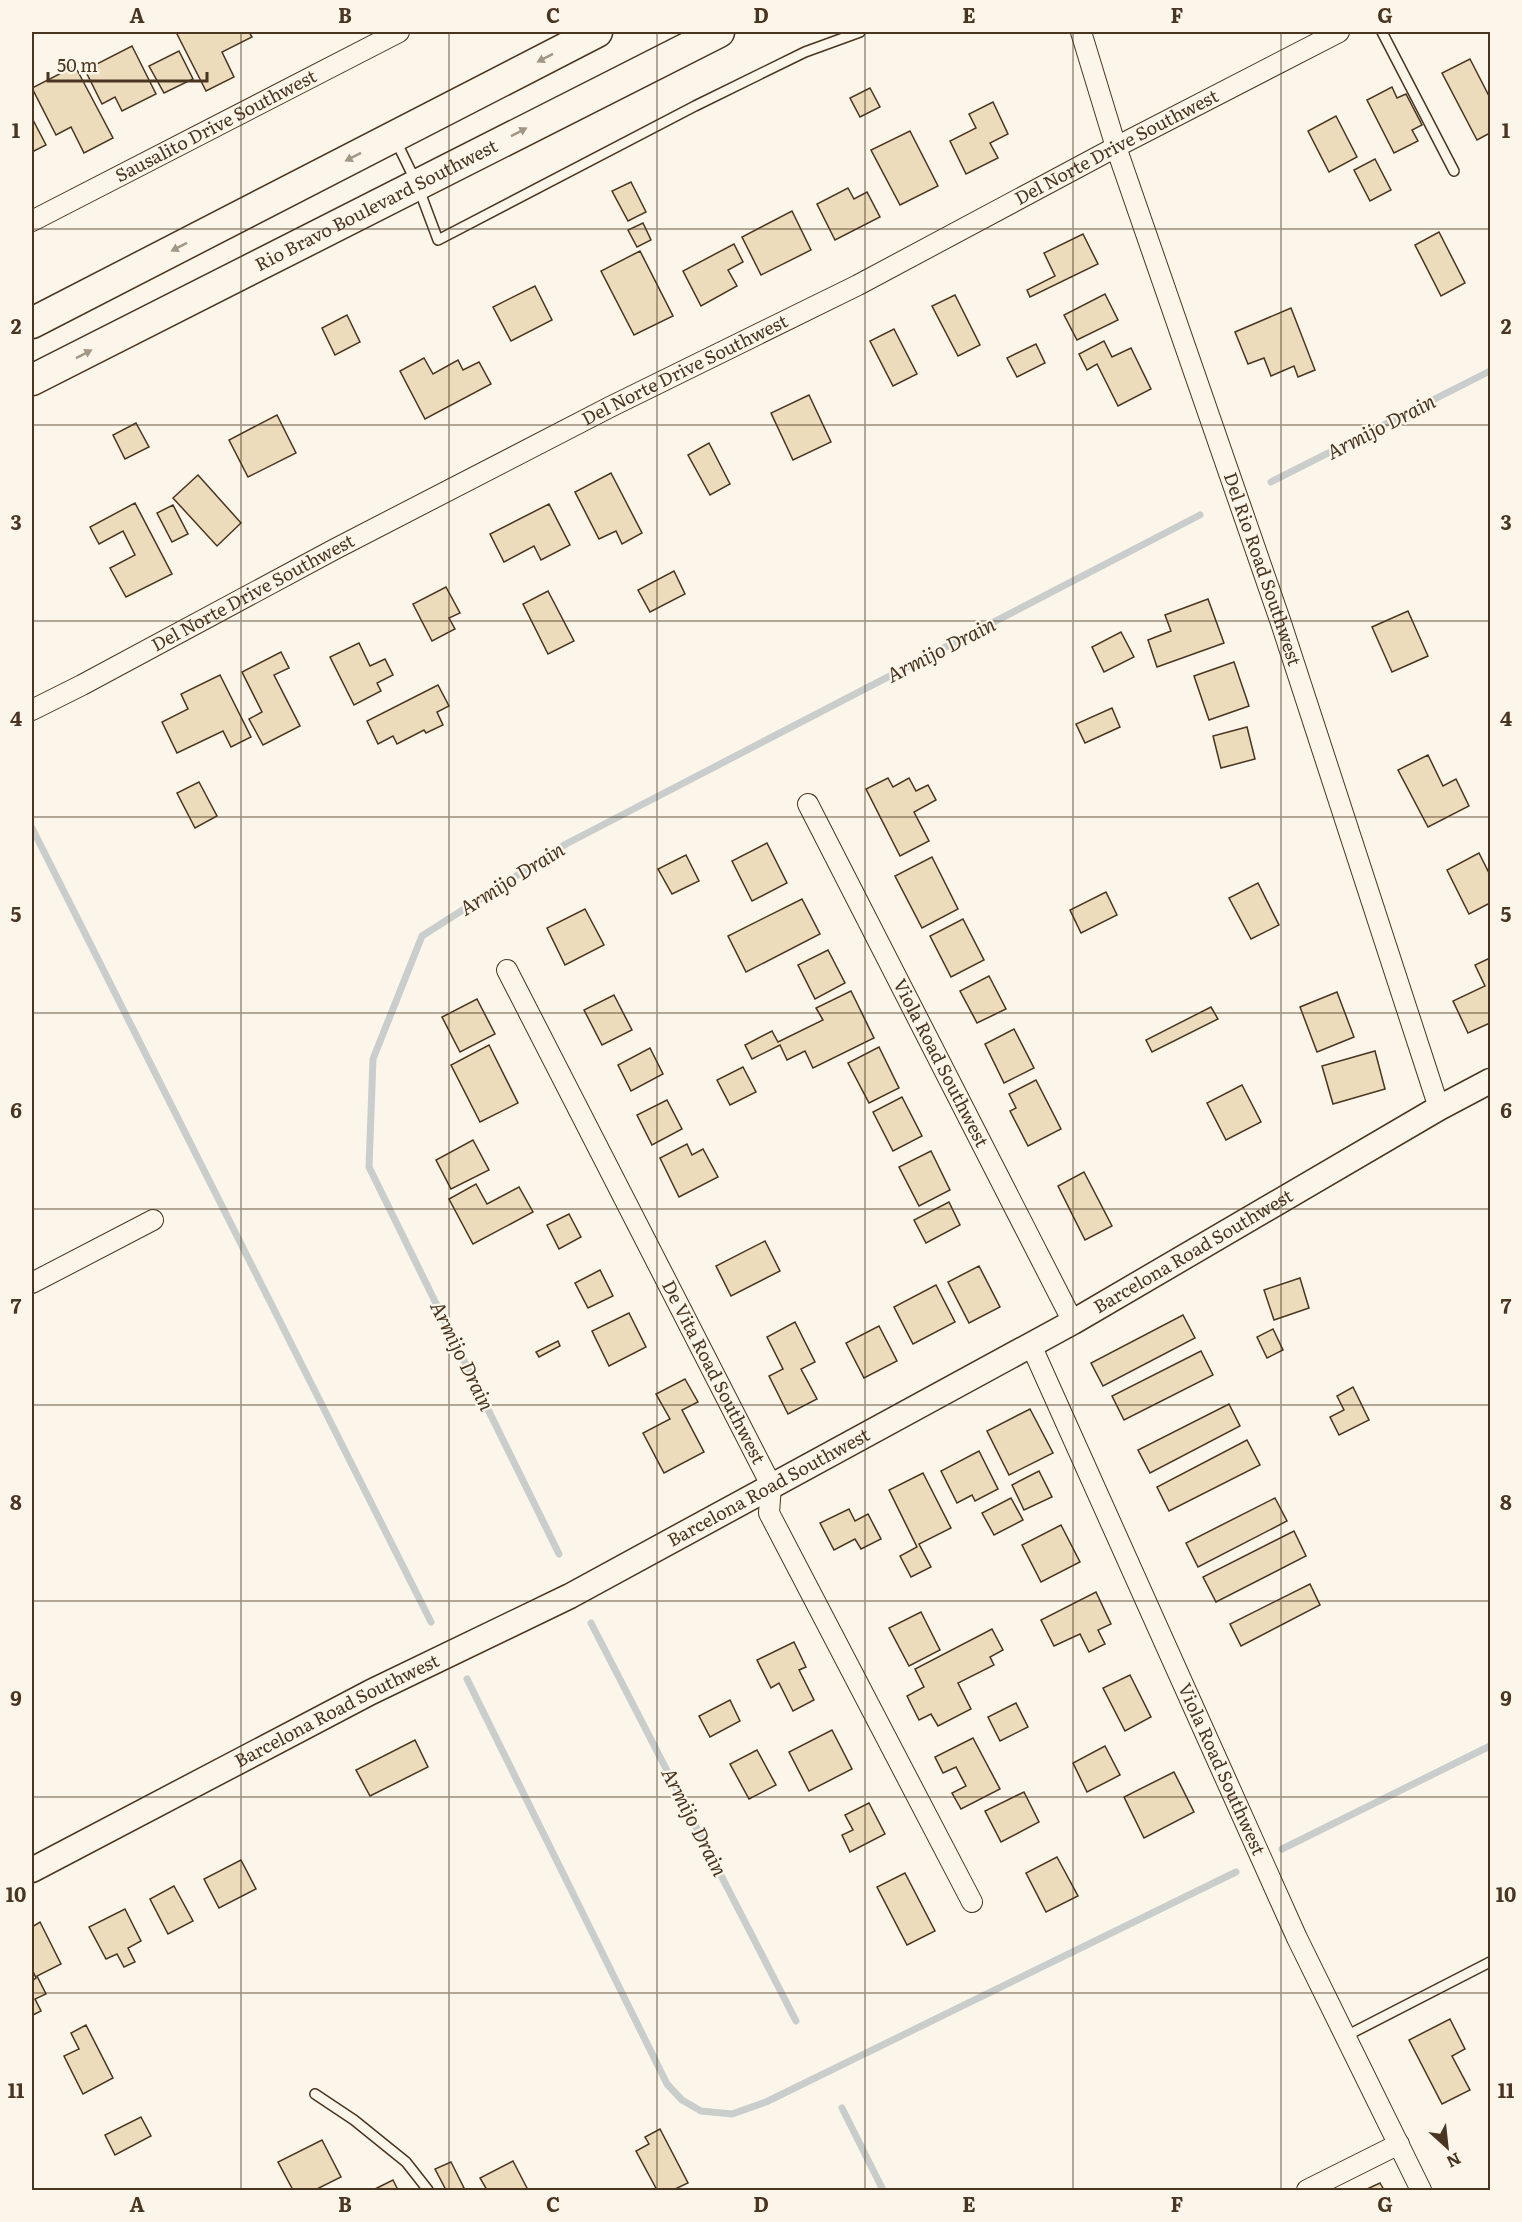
<svg xmlns="http://www.w3.org/2000/svg" width="1522" height="2222" font-family="Literata,serif">
  <style>
    .lines { fill: none; stroke-linecap: round; stroke-linejoin: round }
    .stream { stroke: #c9cecd; stroke-width: 7 }
    .building { fill: #ecdcbc; stroke: #4a3520; stroke-width: 1.5 }
    .service-casing { stroke: #4a3520; stroke-width: 12 }
    .minor-casing { stroke: #4a3520; stroke-width: 22 }
    .tertiary-casing { stroke: #4a3520; stroke-width: 27 }
    .primary-casing { stroke: #4a3520; stroke-width: 33 }
    .service { stroke: #fbf6e9; stroke-width: 9 }
    .minor { stroke: #fbf6e9; stroke-width: 20 }
    .tertiary { stroke: #fbf6e9; stroke-width: 24 }
    .primary { stroke: #fbf6e9; stroke-width: 30 }
    .oneway { fill: #a29684 }
    .grid { fill: none; stroke: #4a3520; stroke-width: 1.5; stroke-opacity: 0.55 }
    .labels { text-anchor: middle; stroke-width: 4.5; stroke-linejoin: round; paint-order: stroke }
    .street-label { font-size: 18px; fill: #4a3520; stroke: #fbf6e9 }
    .water-label { font-size: 20px; font-style: italic; fill: #4a3520; stroke: #fbf6e9 }
    .neatline { fill: none; stroke: #4a3520; stroke-width: 2 }
    .grid-label { font-size: 20px; text-anchor: middle; font-weight: bold; fill: #4a3520 }
  </style>
  <rect width="100%" height="100%" fill="#fbf6e9"/>
  <g class="lines">
    <g class="stream">
      <path d="M1271 482 1490 371"/>
      <path d="M32 828 431 1622"/>
      <path d="M559 1554 369 1167 373 1059 422 936 566 844 1200 515"/>
      <path d="M591 1623 796 2021"/>
      <path d="M467 1679 667 2084 682 2100 701 2111 732 2114 766 2102 1236 1872"/>
      <path d="M1282 1849 1490 1746"/>
      <path d="M842 2108 883 2190"/>
    </g>
  </g>
  <g class="building">
    <path d="M176 32H249L252 37 222 52 234 77 206 91Z"/>
    <path d="M132 46 156 94 122 111 115 97 102 104 85 70Z"/>
    <path d="M179 51 193 79 164 93 149 66Z"/>
    <path d="M1470 59 1490 98V133L1477 140 1442 73Z"/>
    <path d="M75 66 113 138 84 153 71 127 56 135 32 88Z"/>
    <path d="M1392 87 1397 98 1406 94 1422 125 1412 130 1418 141 1394 153 1367 100Z"/>
    <path d="M870 88 880 107 860 117 850 98Z"/>
    <path d="M993 102 1008 134 990 143 998 158 966 174 950 141 976 128 969 114Z"/>
    <path d="M1336 116 1357 157 1329 172 1308 131Z"/>
    <path d="M32 118 46 145 32 152Z"/>
    <path d="M910 131 938 186 900 205 871 150Z"/>
    <path d="M1375 159 1391 190 1370 201 1354 170Z"/>
    <path d="M631 182 646 212 628 221 612 191Z"/>
    <path d="M848 188 854 199 867 192 880 217 835 240 817 204Z"/>
    <path d="M792 211 811 250 761 275 742 237Z"/>
    <path d="M643 223 651 240 637 247 628 230Z"/>
    <path d="M1439 232 1465 283 1441 296 1415 245Z"/>
    <path d="M1083 234 1098 264 1030 297 1027 290 1055 276 1044 253Z"/>
    <path d="M734 244 743 262 728 270 737 286 701 306 683 271Z"/>
    <path d="M640 251 673 316 634 335 601 271Z"/>
    <path d="M535 286 552 320 511 341 493 307Z"/>
    <path d="M1105 294 1118 320 1077 340 1064 315Z"/>
    <path d="M955 295 980 345 958 356 932 306Z"/>
    <path d="M1291 308 1315 370 1298 377 1294 366 1271 376 1264 358 1248 364 1235 332Z"/>
    <path d="M347 315 360 342 335 355 322 328Z"/>
    <path d="M894 329 917 374 893 386 870 341Z"/>
    <path d="M1104 341 1112 357 1131 348 1151 389 1118 406 1097 364 1087 370 1079 354Z"/>
    <path d="M1036 344 1045 363 1017 377 1007 358Z"/>
    <path d="M424 358 433 374 458 360 463 370 479 362 491 384 425 419 400 371Z"/>
    <path d="M809 395 831 442 793 460 771 413Z"/>
    <path d="M277 415 296 453 248 477 229 440Z"/>
    <path d="M136 423 149 447 125 459 113 435Z"/>
    <path d="M709 443 730 484 710 495 688 455Z"/>
    <path d="M611 473 642 533 622 544 616 531 599 539 575 492Z"/>
    <path d="M198 475 241 523 217 546 173 498Z"/>
    <path d="M135 503 172 574 126 597 110 568 135 555 123 531 99 544 90 527Z"/>
    <path d="M549 504 570 545 541 560 534 546 504 562 490 534Z"/>
    <path d="M173 505 188 534 172 542 157 513Z"/>
    <path d="M674 571 685 594 650 612 638 590Z"/>
    <path d="M446 587 460 613 449 618 455 629 432 641 413 604Z"/>
    <path d="M548 591 574 641 548 654 523 604Z"/>
    <path d="M1208 599 1224 643 1157 667 1148 640 1171 631 1165 615Z"/>
    <path d="M1408 611 1428 656 1392 672 1372 627Z"/>
    <path d="M1121 632 1134 657 1104 672 1092 647Z"/>
    <path d="M359 643 370 666 385 659 393 675 377 683 381 691 354 705 330 657Z"/>
    <path d="M281 652 289 668 274 675 300 726 263 745 249 719 262 712 242 672Z"/>
    <path d="M1234 662 1249 706 1209 720 1194 676Z"/>
    <path d="M220 675 251 737 231 747 223 731 177 753 162 722 188 709 181 694Z"/>
    <path d="M438 685 449 706 437 712 443 725 426 733 424 730 397 744 393 736 378 744 367 721Z"/>
    <path d="M1112 708 1120 727 1085 743 1076 724Z"/>
    <path d="M1247 727 1255 759 1221 768 1213 736Z"/>
    <path d="M1428 755 1443 786 1456 779 1469 806 1428 827 1398 770Z"/>
    <path d="M888 778 893 787 909 778 916 791 928 785 936 800 914 812 929 841 900 856 866 789Z"/>
    <path d="M199 782 217 816 195 828 177 793Z"/>
    <path d="M767 843 787 883 752 901 732 861Z"/>
    <path d="M1479 853 1490 875V903L1469 914 1447 870Z"/>
    <path d="M686 855 699 881 672 894 658 869Z"/>
    <path d="M932 857 958 909 922 928 895 876Z"/>
    <path d="M1258 883 1279 925 1251 939 1229 898Z"/>
    <path d="M1106 892 1117 915 1081 933 1070 910Z"/>
    <path d="M802 899 820 934 746 972 728 936Z"/>
    <path d="M585 909 604 945 565 965 547 928Z"/>
    <path d="M963 919 984 960 951 977 930 936Z"/>
    <path d="M828 950 845 983 815 999 798 965Z"/>
    <path d="M1490 958V1023L1468 1033 1453 1001 1485 986 1475 965Z"/>
    <path d="M989 976 1006 1009 977 1023 960 991Z"/>
    <path d="M851 991 874 1038 813 1068 805 1051 787 1060 780 1045 752 1059 745 1045 772 1031 778 1042 823 1020 816 1008Z"/>
    <path d="M1337 992 1354 1037 1317 1052 1300 1007Z"/>
    <path d="M614 995 632 1030 602 1045 584 1010Z"/>
    <path d="M477 999 495 1034 460 1052 442 1017Z"/>
    <path d="M1211 1007 1218 1019 1152 1052 1146 1040Z"/>
    <path d="M1014 1029 1034 1068 1004 1083 985 1044Z"/>
    <path d="M489 1045 518 1103 480 1122 451 1065Z"/>
    <path d="M879 1047 899 1088 869 1103 848 1063Z"/>
    <path d="M650 1048 663 1074 631 1091 618 1065Z"/>
    <path d="M1375 1051 1385 1089 1333 1104 1322 1066Z"/>
    <path d="M743 1067 756 1092 730 1105 717 1080Z"/>
    <path d="M1036 1080 1061 1129 1028 1146 1010 1111 1016 1108 1009 1094Z"/>
    <path d="M1242 1085 1261 1122 1226 1140 1207 1103Z"/>
    <path d="M902 1097 922 1136 893 1151 873 1112Z"/>
    <path d="M667 1100 682 1129 652 1145 637 1115Z"/>
    <path d="M473 1140 489 1170 451 1189 436 1160Z"/>
    <path d="M687 1144 692 1155 703 1149 718 1177 679 1197 660 1158Z"/>
    <path d="M931 1151 950 1190 919 1206 899 1167Z"/>
    <path d="M1084 1172 1112 1226 1085 1240 1058 1186Z"/>
    <path d="M476 1184 487 1204 519 1187 533 1212 473 1244 449 1199Z"/>
    <path d="M949 1202 960 1225 926 1243 914 1220Z"/>
    <path d="M569 1214 581 1237 559 1249 547 1225Z"/>
    <path d="M765 1241 780 1271 731 1296 716 1266Z"/>
    <path d="M979 1266 1000 1307 969 1323 948 1282Z"/>
    <path d="M600 1270 613 1296 588 1308 575 1283Z"/>
    <path d="M1300 1278 1309 1308 1274 1320 1264 1290Z"/>
    <path d="M936 1285 955 1322 913 1344 894 1307Z"/>
    <path d="M629 1313 646 1347 609 1366 592 1331Z"/>
    <path d="M1183 1315 1195 1338 1103 1386 1091 1363Z"/>
    <path d="M795 1322 815 1362 801 1369 817 1399 788 1414 769 1376 783 1369 767 1337Z"/>
    <path d="M879 1326 897 1361 864 1378 846 1343Z"/>
    <path d="M1273 1329 1283 1350 1267 1358 1257 1337Z"/>
    <path d="M558 1341 560 1346 539 1357 536 1352Z"/>
    <path d="M1201 1351 1213 1375 1124 1420 1112 1396Z"/>
    <path d="M685 1379 698 1402 682 1410 704 1452 664 1473 643 1433 670 1419 656 1394Z"/>
    <path d="M1353 1387 1369 1420 1339 1435 1330 1417 1344 1410 1337 1396Z"/>
    <path d="M1229 1404 1240 1426 1150 1473 1138 1450Z"/>
    <path d="M1030 1409 1053 1453 1009 1475 987 1431Z"/>
    <path d="M1247 1440 1260 1465 1169 1511 1157 1487Z"/>
    <path d="M979 1451 998 1489 975 1501 972 1495 957 1503 941 1471Z"/>
    <path d="M1039 1471 1052 1497 1024 1510 1012 1485Z"/>
    <path d="M923 1473 951 1528 919 1544 931 1567 911 1577 900 1556 917 1547 889 1490Z"/>
    <path d="M1011 1498 1023 1520 994 1535 982 1513Z"/>
    <path d="M1275 1498 1287 1521 1198 1567 1186 1543Z"/>
    <path d="M849 1509 855 1521 868 1514 881 1539 861 1549 855 1539 834 1550 820 1523Z"/>
    <path d="M1061 1525 1080 1562 1041 1582 1022 1545Z"/>
    <path d="M1294 1531 1306 1556 1216 1602 1203 1577Z"/>
    <path d="M1310 1584 1320 1605 1241 1646 1230 1624Z"/>
    <path d="M1096 1592 1111 1624 1098 1630 1105 1644 1089 1652 1080 1634 1054 1646 1041 1620Z"/>
    <path d="M921 1612 940 1650 909 1666 889 1628Z"/>
    <path d="M992 1629 1003 1650 990 1657 994 1665 958 1683 971 1709 938 1726 931 1714 919 1720 907 1696 924 1687 915 1669Z"/>
    <path d="M794 1642 806 1667 799 1670 814 1700 793 1711 779 1683 771 1688 757 1660Z"/>
    <path d="M1130 1675 1151 1717 1125 1731 1103 1688Z"/>
    <path d="M730 1700 740 1721 710 1737 699 1716Z"/>
    <path d="M1016 1703 1028 1727 1000 1741 988 1717Z"/>
    <path d="M832 1730 852 1769 809 1791 789 1752Z"/>
    <path d="M973 1738 1000 1789 961 1809 952 1793 966 1786 956 1767 943 1773 935 1757Z"/>
    <path d="M415 1740 428 1767 370 1796 356 1770Z"/>
    <path d="M1105 1746 1120 1775 1087 1792 1073 1763Z"/>
    <path d="M757 1750 776 1785 749 1799 730 1764Z"/>
    <path d="M1174 1772 1194 1812 1144 1838 1124 1797Z"/>
    <path d="M1024 1792 1039 1822 1001 1842 985 1811Z"/>
    <path d="M869 1803 885 1834 850 1852 842 1835 853 1830 845 1815Z"/>
    <path d="M1057 1857 1078 1896 1046 1912 1026 1873Z"/>
    <path d="M241 1860 256 1889 219 1908 204 1879Z"/>
    <path d="M905 1873 935 1931 907 1945 877 1887Z"/>
    <path d="M174 1886 193 1921 168 1934 150 1899Z"/>
    <path d="M125 1909 141 1941 128 1948 135 1962 124 1967 117 1954 106 1959 89 1927Z"/>
    <path d="M40 1922 61 1964 37 1976 46 1994 35 1999 41 2011 33 2015 32 1981 36 1978 32 1969V1927Z"/>
    <path d="M1450 2019 1465 2049 1452 2056 1470 2090 1442 2104 1409 2040Z"/>
    <path d="M86 2025 113 2078 83 2094 64 2056 79 2049 71 2033Z"/>
    <path d="M141 2117 151 2136 115 2155 105 2135Z"/>
    <path d="M660 2129 688 2183 673 2190H657L636 2151 649 2144 645 2137Z"/>
    <path d="M322 2140 341 2177 315 2190H293L278 2162Z"/>
    <path d="M513 2161 528 2190H487L480 2178Z"/>
    <path d="M451 2162 464 2188 460 2190H446L435 2169Z"/>
    <path d="M393 2180 398 2190H373Z"/>
    <path d="M1380 2183 1384 2190H1365Z"/>
  </g>
  <g class="lines">
    <defs>
      <g id="service">
        <path d="M1382 32 1454 171"/>
        <path d="M396 141 417 184 438 240 695 106 805 52 860 32"/>
        <path d="M1344 2037 1490 1962"/>
        <path d="M315 2094 354 2120 406 2162 428 2190"/>
      </g>
      <g id="minor">
        <path id="s1" d="M1081 32 1116 147 1281 623 1439 1108"/>
        <path id="s2" d="M32 221 399 32"/>
        <path id="s3" d="M32 710 82 685 335 549 610 407 858 285 1116 147 1339 32"/>
        <path id="s4" d="M808 804 1073 1322"/>
        <path id="s5" d="M507 970 771 1485 769 1513 972 1902"/>
        <path d="M32 1283 153 1220"/>
        <path id="s6" d="M1031 1345 1297 1938 1421 2190"/>
        <path d="M1307 2190 1399 2144"/>
      </g>
      <g id="tertiary">
        <path id="s7" d="M32 1870 371 1692 570 1596 1073 1322 1439 1108 1490 1081"/>
      </g>
      <g id="primary">
        <path d="M32 323 597 32"/>
        <path id="s8" d="M32 380 719 32"/>
      </g>
    </defs>
    <use href="#service" class="service-casing"/>
    <use href="#minor" class="minor-casing"/>
    <use href="#tertiary" class="tertiary-casing"/>
    <use href="#primary" class="primary-casing"/>
    <use href="#service" class="service"/>
    <use href="#minor" class="minor"/>
    <use href="#tertiary" class="tertiary"/>
    <use href="#primary" class="primary"/>
  </g>
  <defs><path id="oneway-solid" d="M-6-.8H1V-3.2L6.5 0L1 3.2V.8H-6Z" transform="scale(1.5)"/></defs>
  <g class="oneway">
    <use href="#oneway-solid" transform="translate(545 58) rotate(153)"/>
    <use href="#oneway-solid" transform="translate(519 132) rotate(-27)"/>
    <use href="#oneway-solid" transform="translate(353 157) rotate(153)"/>
    <use href="#oneway-solid" transform="translate(179 247) rotate(153)"/>
    <use href="#oneway-solid" transform="translate(84 354) rotate(-27)"/>
  </g>
  <path class="grid" d="M241 32V2190M449 32V2190M657 32V2190M865 32V2190M1073 32V2190M1281 32V2190M32 229H1490M32 425H1490M32 621H1490M32 817H1490M32 1013H1490M32 1209H1490M32 1405H1490M32 1601H1490M32 1797H1490M32 1993H1490"/>
  <g class="labels">
    <g class="street-label">
      <text dy="6" stroke="none"><textPath href="#s2" startOffset="207">Sausalito Drive Southwest</textPath></text>
      <text dy="6" stroke="none"><textPath href="#s3" startOffset="1222">Del Norte Drive Southwest</textPath></text>
      <text dy="6" stroke="none"><textPath href="#s8" startOffset="386">Rio Bravo Boulevard Southwest</textPath></text>
      <text dy="6" stroke="none"><textPath href="#s3" startOffset="736">Del Norte Drive Southwest</textPath></text>
      <text dy="6" stroke="none"><textPath href="#s1" startOffset="567">Del Rio Road Southwest</textPath></text>
      <text dy="6" stroke="none"><textPath href="#s3" startOffset="250">Del Norte Drive Southwest</textPath></text>
      <text dy="6" stroke="none"><textPath href="#s4" startOffset="291">Viola Road Southwest</textPath></text>
      <text dy="6" stroke="none"><textPath href="#s7" startOffset="1316">Barcelona Road Southwest</textPath></text>
      <text dy="6" stroke="none"><textPath href="#s5" startOffset="452">De Vita Road Southwest</textPath></text>
      <text dy="6" stroke="none"><textPath href="#s7" startOffset="830">Barcelona Road Southwest</textPath></text>
      <text dy="6" stroke="none"><textPath href="#s7" startOffset="344">Barcelona Road Southwest</textPath></text>
      <text dy="6" stroke="none"><textPath href="#s6" startOffset="465">Viola Road Southwest</textPath></text>
    </g>
    <g class="water-label">
      <text transform="translate(1381 427) rotate(-27)" y="7">Armijo Drain</text>
      <text transform="translate(941 650) rotate(-27)" y="7">Armijo Drain</text>
      <text transform="translate(512 879) rotate(-32)" y="7">Armijo Drain</text>
      <text transform="translate(462 1356) rotate(64)" y="7">Armijo Drain</text>
      <text transform="translate(694 1822) rotate(63)" y="7">Armijo Drain</text>
    </g>
  </g>
  <rect width="1522" height="2222" fill="none" stroke="#fbf6e9" stroke-width="66"/>
  <g transform="translate(1447 2147) rotate(153)" stroke="#fbf6e9" stroke-width="4.5" paint-order="stroke">
  <path d="M0-4.5L10 22L0 15L-10 22Z" fill="#4a3520"/>
  <text y="-9" font-size="16" font-weight="bold" text-anchor="middle" fill="#4a3520">N</text>
  </g>
  <path d="M48 72v9h159v-9" fill="none" stroke="#4a3520" stroke-width="3"/>
  <text x="57" y="72" font-size="18" fill="#4a3520" stroke="#fbf6e9" stroke-width="4.5" paint-order="stroke">50 m</text>
  <rect x="33" y="33" width="1456" height="2156" class="neatline"/>
  <g class="grid-label">
    <text x="137" y="23">A</text>
    <text x="345" y="23">B</text>
    <text x="553" y="23">C</text>
    <text x="761" y="23">D</text>
    <text x="969" y="23">E</text>
    <text x="1177" y="23">F</text>
    <text x="1385" y="23">G</text>
    <text x="16" y="138">1</text>
    <text x="1506" y="138">1</text>
    <text x="16" y="334">2</text>
    <text x="1506" y="334">2</text>
    <text x="16" y="530">3</text>
    <text x="1506" y="530">3</text>
    <text x="16" y="726">4</text>
    <text x="1506" y="726">4</text>
    <text x="16" y="922">5</text>
    <text x="1506" y="922">5</text>
    <text x="16" y="1118">6</text>
    <text x="1506" y="1118">6</text>
    <text x="16" y="1314">7</text>
    <text x="1506" y="1314">7</text>
    <text x="16" y="1510">8</text>
    <text x="1506" y="1510">8</text>
    <text x="16" y="1706">9</text>
    <text x="1506" y="1706">9</text>
    <text x="16" y="1902">10</text>
    <text x="1506" y="1902">10</text>
    <text x="16" y="2098">11</text>
    <text x="1506" y="2098">11</text>
    <text x="137" y="2212">A</text>
    <text x="345" y="2212">B</text>
    <text x="553" y="2212">C</text>
    <text x="761" y="2212">D</text>
    <text x="969" y="2212">E</text>
    <text x="1177" y="2212">F</text>
    <text x="1385" y="2212">G</text>
  </g>
</svg>
